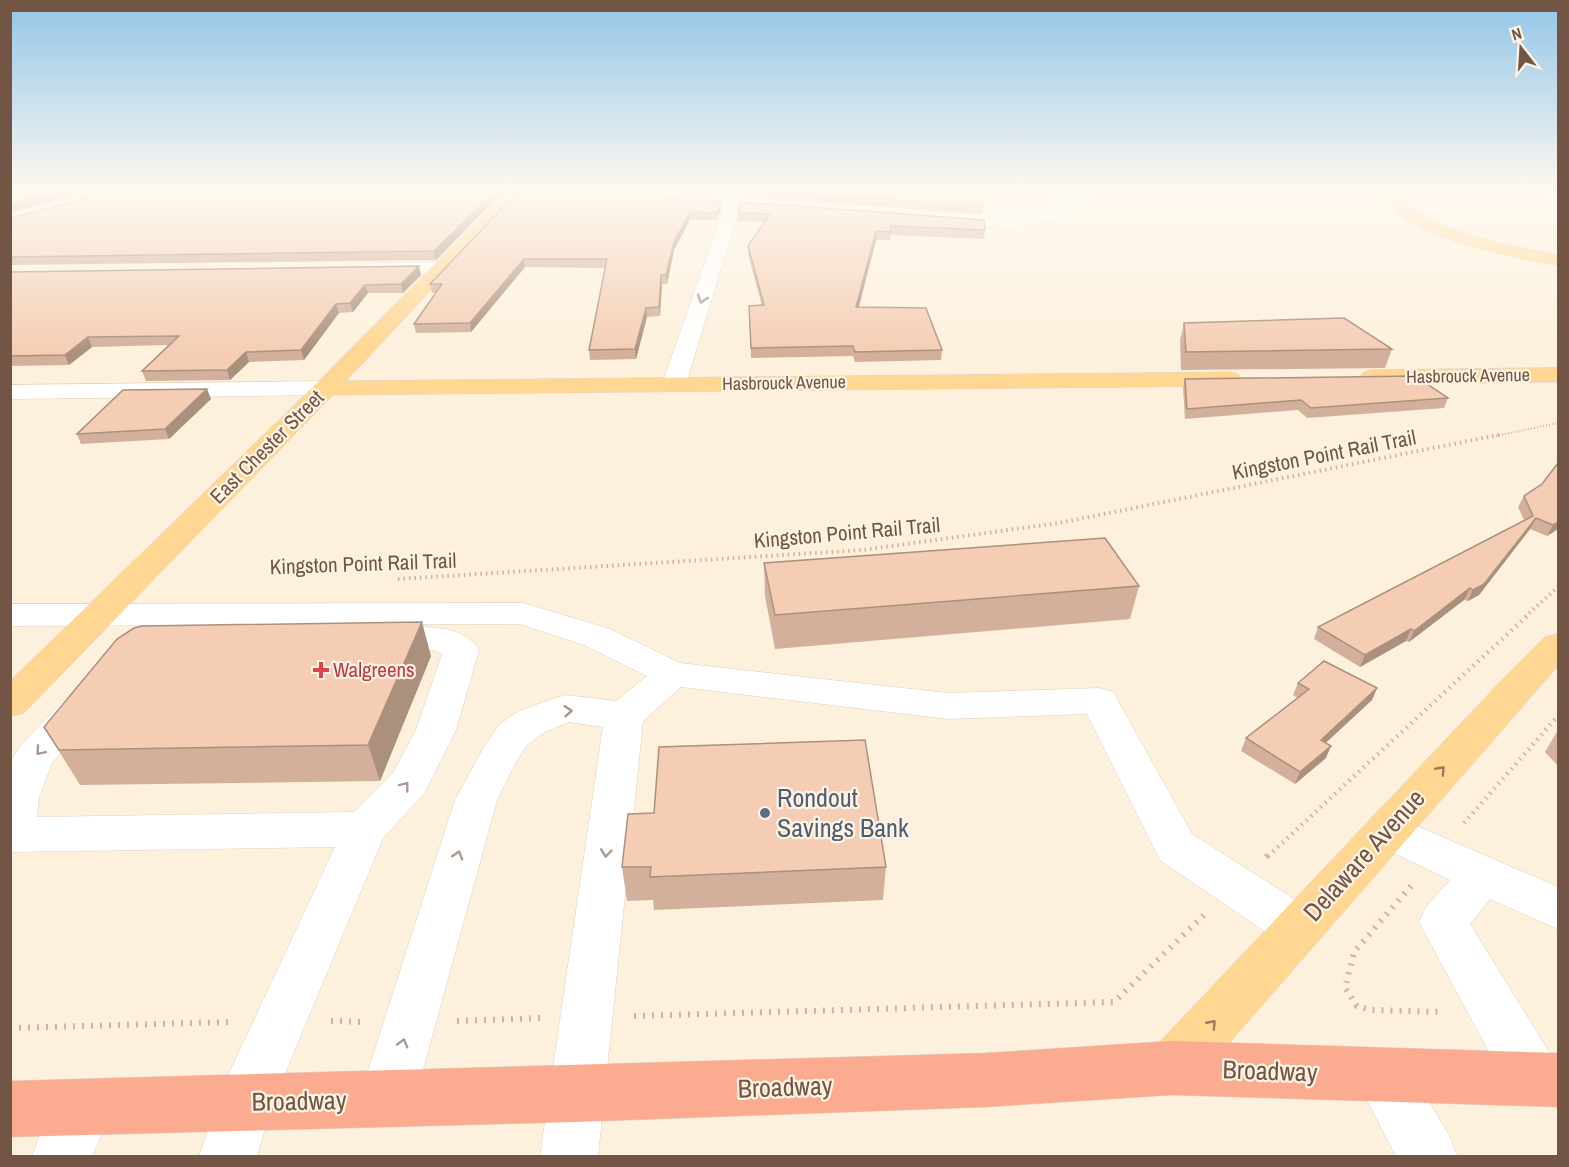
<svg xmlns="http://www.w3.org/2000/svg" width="1569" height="1167" font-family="'Archivo Narrow',sans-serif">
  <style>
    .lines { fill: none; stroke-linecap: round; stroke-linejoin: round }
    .minor-casing { stroke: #e3cebc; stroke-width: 1 }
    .major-casing { stroke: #ddd6d2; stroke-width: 1 }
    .highway-casing { stroke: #ddd6d2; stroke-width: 1 }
    .path-far3 { stroke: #d8b097; stroke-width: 2; stroke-dasharray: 1 2; stroke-linecap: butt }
    .path-far2 { stroke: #d8b097; stroke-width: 4; stroke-dasharray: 1.5 4; stroke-linecap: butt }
    .path-far1 { stroke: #d8b097; stroke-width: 4.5; stroke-dasharray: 1.5 5; stroke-linecap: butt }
    .path { stroke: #d8b097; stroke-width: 6; stroke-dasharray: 2 7; stroke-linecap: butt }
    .minor { fill: #fff; fill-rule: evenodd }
    .major { fill: #ffd692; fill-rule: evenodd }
    .highway { fill: #fbac90; fill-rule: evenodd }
    .wall { fill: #d2b09b }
    .shaded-wall { fill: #ab907e }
    .building { fill: #f4cdb4; stroke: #ab907e; stroke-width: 1.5 }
    .oneway { stroke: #ab998f }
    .oneway2 { stroke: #9d7c5c }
    .health-dot { fill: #e0444e; stroke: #fff4e4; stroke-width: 2 }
    .service-dot { fill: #5c6f8a; stroke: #fff4e4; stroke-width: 2 }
    .labels { text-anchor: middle; stroke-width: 4.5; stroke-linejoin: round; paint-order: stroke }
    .far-street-label { font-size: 18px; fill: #735545; stroke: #fff4e4 }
    .street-label { font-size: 21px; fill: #735545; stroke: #fff4e4 }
    .health-label { font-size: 21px; fill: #be3a42; stroke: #fff4e4; text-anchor: start }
    .near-service-label { font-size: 26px; fill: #4e5e75; stroke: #fff4e4; text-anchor: start }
    .near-street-label { font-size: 26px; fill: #735545; stroke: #fff4e4 }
  </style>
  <rect width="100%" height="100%" fill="#fdf1dd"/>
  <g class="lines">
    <defs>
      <g id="minor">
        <path d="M1078 190H1095C1057 239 994 226 940 223L932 218 940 213C971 215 1029 224 1056 209 1064 204 1071 196 1078 190Z"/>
        <path d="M677 195 784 202 792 207 784 212 739 209 686 384 682 389 674 391 666 389 662 384 724 208 671 203 669 200 671 197Z"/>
        <path d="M441 262 448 264 450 268 448 272 374 275 367 273 365 269 367 265 374 263Z"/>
        <path d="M326 381 335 383 338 388 335 393 326 395 10 399V385Z"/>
        <path d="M523 603 610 629 680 663 948 693 1099 688 1113 692 1192 834 1316 913 1323 928 1316 943 1299 949 1282 943 1160 860 1087 714 948 719 681 687 643 721 598 1156H540L603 727 569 722 545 732 527 745 516 762 497 800 415 1099 407 1119 387 1127 367 1119 359 1099 455 800 484 747 499 725 517 712 552 699 566 695 616 701 647 676 584 645 520 624 10 626V604Z"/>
        <path d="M383 628C414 628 460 620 479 650L456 730 429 784 423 795 383 838 273 1102 257 1156H199L225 1082 335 847 10 852V764L14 756 20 746 68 696 82 692 96 696 101 705 52 763 39 797 37 817 354 812 393 773 416 730 442 654 434 650H383L370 647 365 639 370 631Z"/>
        <path d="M1387 813 1558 887V929L1490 899 1470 924 1554 1060C1560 1074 1560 1084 1554 1098L1534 1106 1514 1098 1419 922 1426 907 1450 880 1371 842 1365 830 1371 818Z"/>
        <path d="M1382 1048 1401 1056 1449 1135 1457 1156H1396L1354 1075 1363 1056Z"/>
        <path d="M86 1079 106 1087 114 1107 92 1156H32L40 1135 66 1087Z"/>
      </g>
      <g id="major">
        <path d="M513 190H532L507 209 346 381 1230 372 1238 374 1242 379 1238 384 1230 386 333 395 24 713 10 717V681L317 383 495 203Z"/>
        <path d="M1385 190H1401C1402 194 1403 200 1406 203 1432 232 1520 247 1558 255V265C1516 259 1421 240 1392 207 1388 203 1387 196 1385 190Z"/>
        <path d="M1558 368V382L1372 384 1364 382 1360 377 1364 372 1372 370Z"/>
        <path d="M1558 634V666L1191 1087 1172 1095 1153 1087 1145 1068 1153 1049 1501 681 1545 637Z"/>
      </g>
      <path id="highway" d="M1172 1041 1558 1053V1107L1172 1095 986 1107 575 1122 10 1137V1081L986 1053Z"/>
    </defs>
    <use href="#minor" class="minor-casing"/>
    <use href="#major" class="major-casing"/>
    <use href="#highway" class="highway-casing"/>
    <path class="path-far3" d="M1496 436 1558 423"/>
    <g class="path-far2">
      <path d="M398 579 863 550 1059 523 1503 434"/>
      <path d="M1525 617 1558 587"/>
    </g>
    <g class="path-far1">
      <path d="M1464 823 1558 716"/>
      <path d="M1268 856 1527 616"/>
    </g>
    <g class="path">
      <path d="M1266 857 1269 854"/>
      <path d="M1411 886 1354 952 1345 988 1357 1006 1371 1010 1444 1012"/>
      <path d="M634 1016 1114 1002 1204 915"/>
      <path d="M331 1021 363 1022"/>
      <path d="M457 1021 540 1018"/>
      <path d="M10 1028 231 1022"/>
    </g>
    <use href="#minor" class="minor"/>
    <use href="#major" class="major"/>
    <use href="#highway" class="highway"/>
  </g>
  <g class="wall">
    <path d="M651 190H982L983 206 982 214Z"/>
    <path d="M494 201 436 260 10 265V218Z"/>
    <path d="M721 202V209L717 220H690L674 250 667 284H662L660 316 647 317 636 359 590 360 589 350 605 268 525 267 471 332 416 333 414 324 436 293H432L430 284Z"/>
    <path d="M741 202 985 230 984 239 891 235 890 240H876L859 307 942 350 941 360 855 362 853 356 751 358 749 306H762L748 254V246L764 222 738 221V213Z"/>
    <path d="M10 272 421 275 403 293H368L353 312 339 313 304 360 249 362 230 380 146 381 142 371 168 345 92 347 69 365 10 366Z"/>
    <path d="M1184 323 1392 349 1385 368 1181 370 1180 340Z"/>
    <path d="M1185 379 1448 398 1444 408 1307 418 1298 410 1185 419 1183 388Z"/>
    <path d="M211 399 169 439 81 444 77 434Z"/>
    <path d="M1542 484 1558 529 1547 536 1530 529 1479 595 1468 601 1464 600 1409 642 1406 641 1360 667 1314 639 1318 627 1524 520 1518 507 1524 496Z"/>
    <path d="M764 563 1139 586 1130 619 775 649 765 596Z"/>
    <path d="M431 656 380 781 80 785 44 727Z"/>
    <path d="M1298 683 1377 688 1372 700 1326 742V758L1295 784 1241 751 1246 738 1298 698 1293 695Z"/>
    <path d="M1558 730V766L1545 752Z"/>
    <path d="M628 814 886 867 883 900 654 910 653 900 627 901 622 867Z"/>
  </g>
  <g class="shaded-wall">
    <path d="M64 190H95L10 213V204Z"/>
    <path d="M498 190H509L494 201 436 260 434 251 492 194Z"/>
    <path d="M721 202V209L717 220V213Z"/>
    <path d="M690 212V220L674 250 667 284 666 275 674 242Z"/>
    <path d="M876 231V240L856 317V307Z"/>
    <path d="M524 259 525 267 471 332 470 323Z"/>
    <path d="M419 266 421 275 403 293 401 284Z"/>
    <path d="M661 275 662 284 660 316 659 307Z"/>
    <path d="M365 285 368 293 353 312 350 303Z"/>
    <path d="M336 304 339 313 304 360 301 350Z"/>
    <path d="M646 308 647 317 636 359 635 349Z"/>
    <path d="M88 337 92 347 69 365 65 355Z"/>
    <path d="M246 352 249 362 230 380 227 370Z"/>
    <path d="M207 389 211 399 169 439 165 429Z"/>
    <path d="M1536 518 1530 529 1479 595 1468 601 1473 590Z"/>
    <path d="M1558 522V529L1547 536 1553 525Z"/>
    <path d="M1470 588 1464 600 1409 642 1414 631Z"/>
    <path d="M422 622 431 656 380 781 368 745Z"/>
    <path d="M1411 629 1406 641 1360 667 1365 655Z"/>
    <path d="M1377 688 1372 700 1316 752 1321 740Z"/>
    <path d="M1331 746 1326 758 1295 784 1300 772Z"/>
  </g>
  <g class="building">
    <path d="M10 190H64L10 204Z"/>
    <path d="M118 190H498L492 194 434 251 10 257V218Z"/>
    <path d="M525 190H550L721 202 717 213 690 212 674 242 666 275H661L659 307 646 308 635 349 589 350 607 259H524L470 323 414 324 442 284H430L507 203Z"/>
    <path d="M755 190H982L983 206Z"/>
    <path d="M741 202 984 220 985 230 891 226 890 232 876 231 856 307 926 308 942 350 855 352 853 346 751 348 749 306 764 305 748 246 770 214 738 213Z"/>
    <path d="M419 266 401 284 365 285 350 303 336 304 301 350 246 352 227 370 142 371 179 336 88 337 65 355 10 356V272Z"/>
    <path d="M1344 318 1392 349 1186 352 1184 323Z"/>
    <path d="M1415 376 1448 398 1311 408 1301 400 1187 409 1185 379Z"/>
    <path d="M207 389 165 429 77 434 123 390Z"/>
    <path d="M1558 463V522L1553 525 1536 518 1484 584 1473 590 1470 588 1414 631 1411 629 1365 655 1318 627 1533 516 1524 496 1542 484Z"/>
    <path d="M1105 538 1139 586 775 615 764 563Z"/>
    <path d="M422 622 368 745 59 750 44 727 117 639 134 628 142 626Z"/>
    <path d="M1324 661 1377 688 1321 740 1331 746 1300 772 1246 738 1309 689 1298 683Z"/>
    <path d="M865 740 886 867 650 877 651 867H622L628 814 654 813 659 747Z"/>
  </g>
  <defs><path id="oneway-chevron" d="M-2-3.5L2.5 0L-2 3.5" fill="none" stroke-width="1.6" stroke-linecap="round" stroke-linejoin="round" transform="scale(1.5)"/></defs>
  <g class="oneway">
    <use href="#oneway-chevron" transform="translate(702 299) rotate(108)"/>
    <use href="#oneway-chevron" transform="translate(568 711) rotate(-4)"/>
    <use href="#oneway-chevron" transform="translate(40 751) rotate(131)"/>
    <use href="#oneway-chevron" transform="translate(405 786) rotate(-52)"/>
    <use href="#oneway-chevron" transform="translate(606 853) rotate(97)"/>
    <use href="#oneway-chevron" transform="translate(458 855) rotate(-73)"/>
    <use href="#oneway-chevron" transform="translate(403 1043) rotate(-74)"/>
  </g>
  <g class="oneway2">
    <use href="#oneway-chevron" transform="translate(1441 770) rotate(-48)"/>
    <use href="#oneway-chevron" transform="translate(1212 1024) rotate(-48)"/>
  </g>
  <linearGradient id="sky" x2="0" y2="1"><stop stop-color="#92c5e8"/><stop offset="0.54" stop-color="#fef9f0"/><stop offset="1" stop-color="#fef9f0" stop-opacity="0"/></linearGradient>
  <rect width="1569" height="354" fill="url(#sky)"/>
  <path class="health-dot" d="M318 661h6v6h6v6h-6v6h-6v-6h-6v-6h6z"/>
  <circle class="service-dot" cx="765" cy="813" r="6"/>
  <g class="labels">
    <g class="far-street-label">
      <text transform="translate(1468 376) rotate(-1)" y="6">Hasbrouck Avenue</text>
      <text transform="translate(784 383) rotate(-1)" y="6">Hasbrouck Avenue</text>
    </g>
    <g class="street-label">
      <text transform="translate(267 447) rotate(-45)" y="7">East Chester Street</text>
      <text transform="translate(1324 455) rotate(-11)" y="7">Kingston Point Rail Trail</text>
      <text transform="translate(847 533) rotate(-5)" y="7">Kingston Point Rail Trail</text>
      <text transform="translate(363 564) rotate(-2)" y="7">Kingston Point Rail Trail</text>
    </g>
    <g class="health-label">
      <text x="333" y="677">Walgreens</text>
    </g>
    <g class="near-service-label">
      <text x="777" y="807">Rondout<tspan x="777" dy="30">Savings Bank</tspan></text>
    </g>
    <g class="near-street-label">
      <text transform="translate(1364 855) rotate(-48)" y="9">Delaware Avenue</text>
      <text transform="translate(1270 1071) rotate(2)" y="9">Broadway</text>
      <text transform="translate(785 1087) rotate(-2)" y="9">Broadway</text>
      <text transform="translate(299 1101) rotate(-1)" y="9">Broadway</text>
    </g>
  </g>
  <rect width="1569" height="1167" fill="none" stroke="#735545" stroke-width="24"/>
  <g transform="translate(1521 48) rotate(343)" stroke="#fff4e4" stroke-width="4.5" paint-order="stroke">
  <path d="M0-4.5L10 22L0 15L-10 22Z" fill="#735545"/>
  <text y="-9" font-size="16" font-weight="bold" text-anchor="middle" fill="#735545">N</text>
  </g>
</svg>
